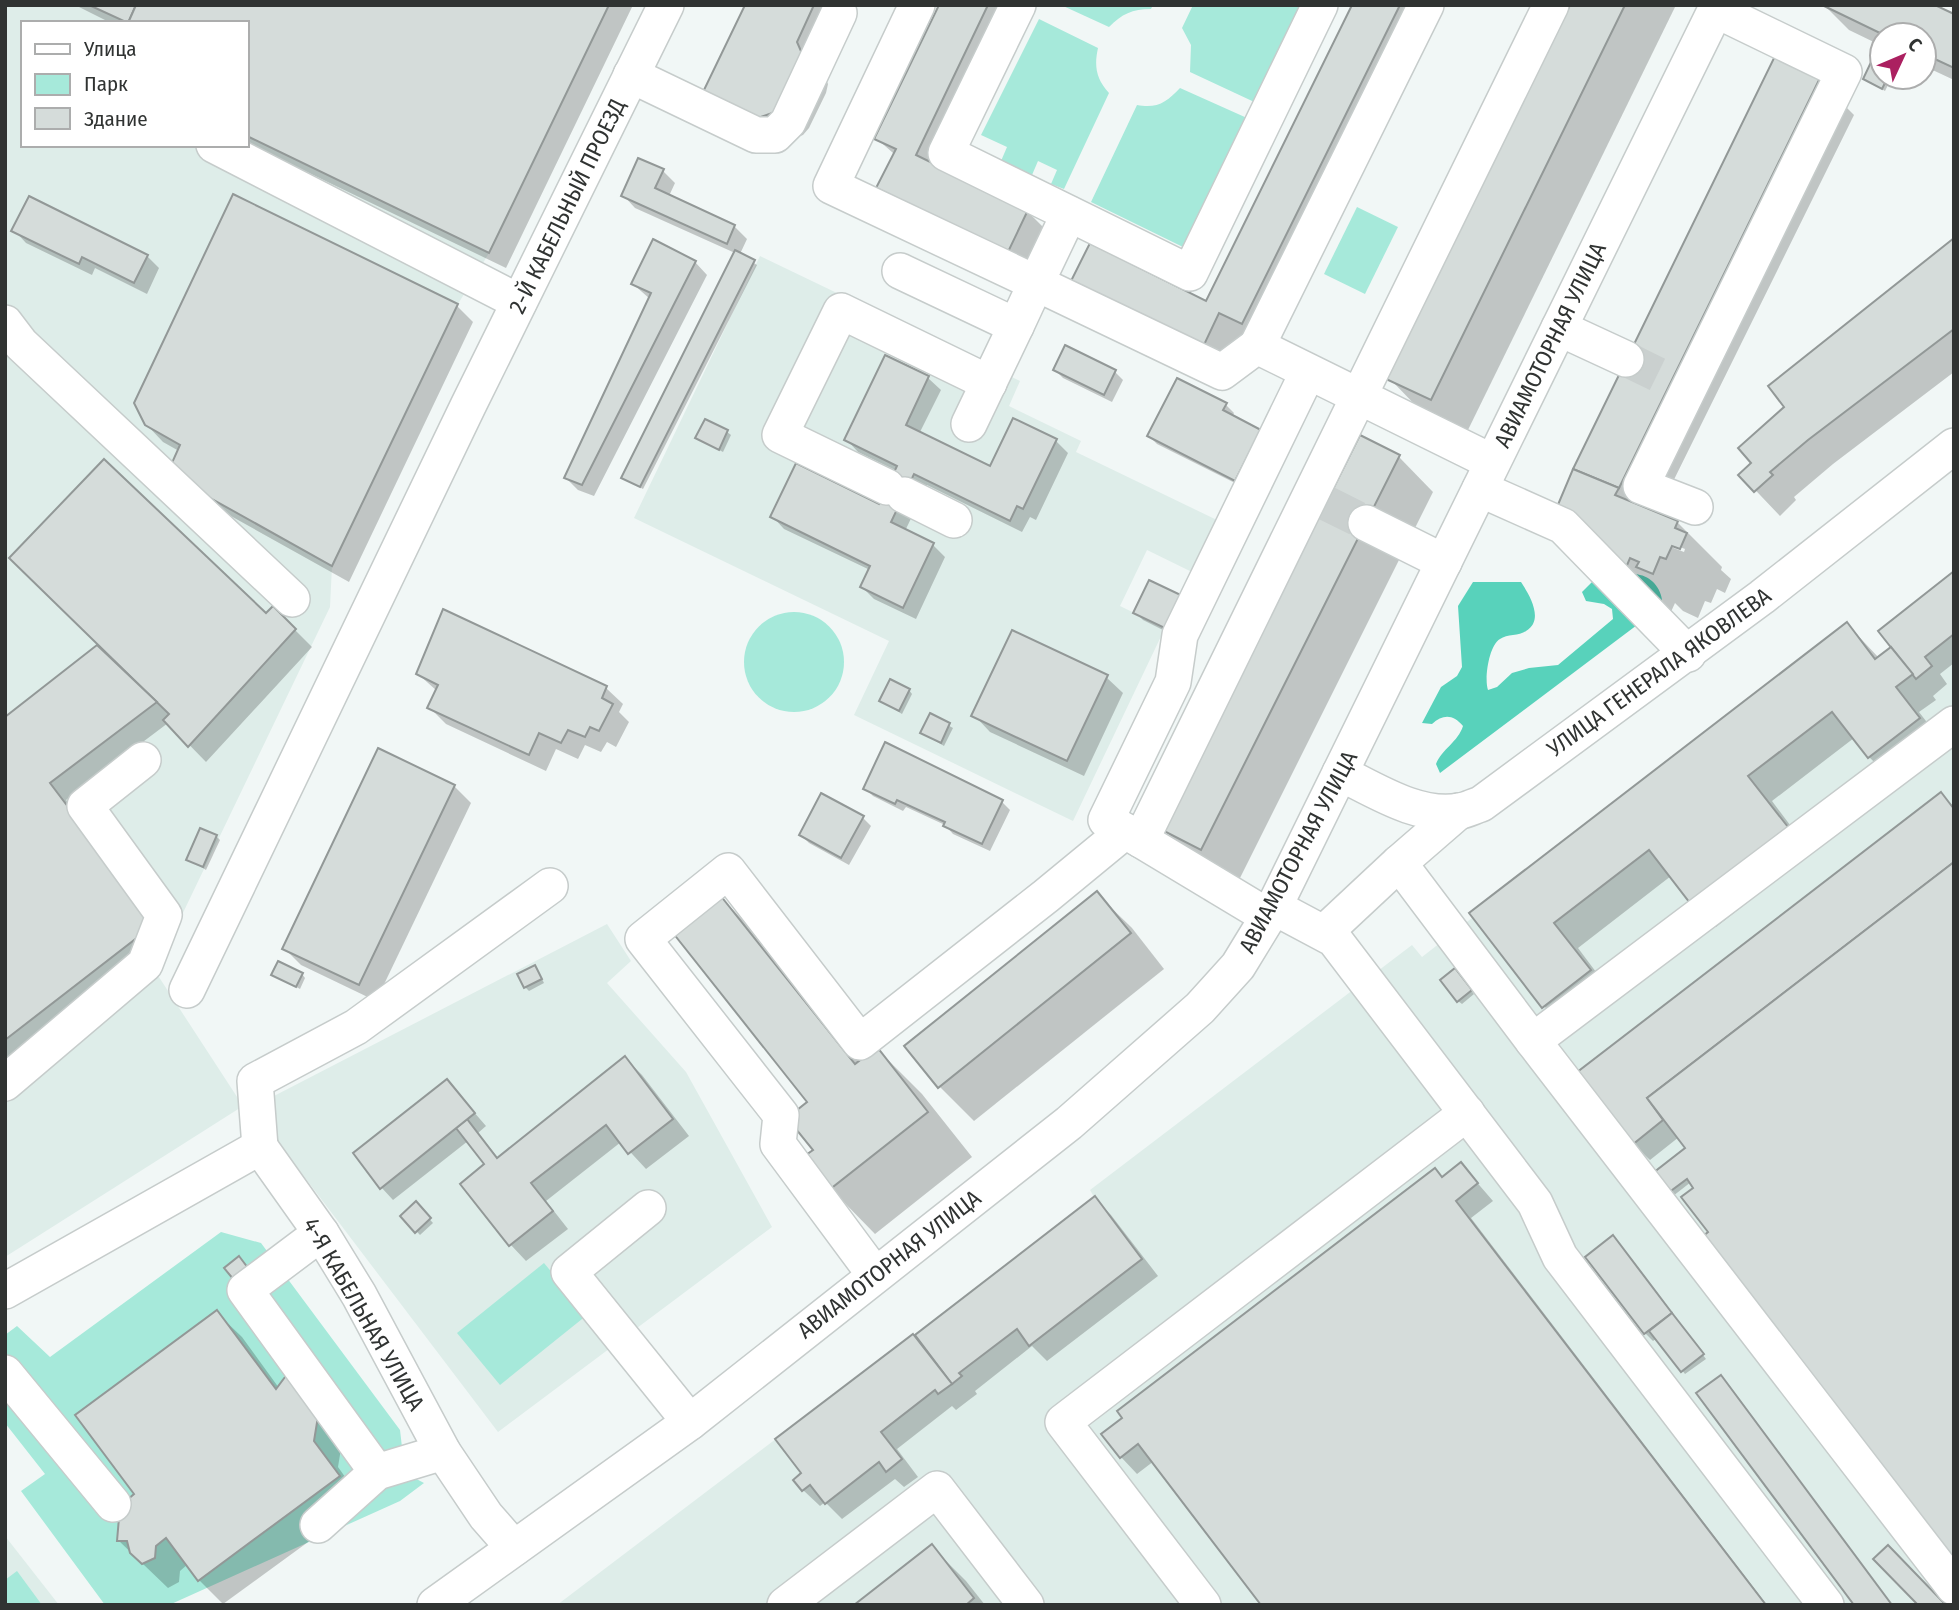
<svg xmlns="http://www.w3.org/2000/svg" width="1959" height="1610" font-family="'Fira Sans Condensed',sans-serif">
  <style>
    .built { fill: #deede9; fill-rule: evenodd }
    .green { fill: #a6e9da }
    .forest { fill: #58d2bb }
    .shadow { fill: #0003; fill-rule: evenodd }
    .building { fill: #d5dcda; stroke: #929897; stroke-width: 2 }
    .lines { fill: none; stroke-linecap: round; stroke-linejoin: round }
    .minor-tunnel { stroke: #cad0cf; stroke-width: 35; stroke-dasharray: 35 18; stroke-linecap: butt }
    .minor-casing { stroke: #c6cccb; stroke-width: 38 }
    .minor { stroke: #fff; stroke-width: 35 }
    .labels { text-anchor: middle; stroke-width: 5; stroke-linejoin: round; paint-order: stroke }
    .street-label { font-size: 23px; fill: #303332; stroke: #fff }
  </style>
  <rect width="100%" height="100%" fill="#f1f7f6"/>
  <g class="built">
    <path d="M5 5H609L489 253 458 304 332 566 330 607 155 971 243 1106 5 1257ZM23 23H247V145H23Z"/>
    <path d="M760 256 1020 381 1009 406 1081 441 1076 452 1219 521 1194 573 1147 550 1120 606 1165 628 1073 821 854 715 889 641 634 518Z"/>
    <path d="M1954 571V1605H557L1050 1231 1094 1197 1090 1190 1412 945 1422 957 1472 918 1469 913 1847 622 1876 659 1891 647 1878 631Z"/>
    <path d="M607 924 631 961 607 983 686 1072 772 1227 498 1432 268 1129 274 1096Z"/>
    <path d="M5 1536 59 1605H5Z"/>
  </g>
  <g class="green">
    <path d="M1061 5H1153L1151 9C1132 9 1122 14 1109 27Z"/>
    <path d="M1193 5H1313L1265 107 1190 72 1191 45 1182 28Z"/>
    <path d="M1039 19 1098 48C1094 66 1096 79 1109 93L1064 189 1051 184 1057 170 1038 161 1032 175 1001 161 1007 147 981 135Z"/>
    <path d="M1180 88 1247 118 1185 248 1091 202 1137 105C1157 109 1167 102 1180 88Z"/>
    <path d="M1357 207 1398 227 1365 294 1324 274Z"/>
    <circle cx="794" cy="662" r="50"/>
    <path d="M221 1232 261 1243 400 1430 405 1473 424 1483 400 1501 169 1605H105L21 1491 45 1474 5 1423V1335L17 1326 50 1357Z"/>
    <path d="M544 1263 587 1315 500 1385 457 1333Z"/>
    <path d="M17 1571 42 1605H5V1580Z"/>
  </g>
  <path class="forest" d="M1605 574C1616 574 1629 572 1640 575 1656 578 1666 597 1661 611L1645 619 1440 773 1436 764C1442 749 1458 742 1463 726 1453 714 1443 714 1432 724L1422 723 1441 687 1457 676 1462 667 1458 606 1473 582H1521C1529 594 1545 620 1526 631 1519 636 1507 634 1500 639 1489 645 1484 679 1488 690L1497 687 1512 673 1529 668 1558 665 1613 619 1612 609 1604 604 1586 601 1582 592 1596 578Z"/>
  <g class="shadow">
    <path d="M75 5H633L506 268 247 143V23H111Z"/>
    <path d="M747 5H828L820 67 828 84 826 93 809 128 803 135 784 142 730 116Z"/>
    <path d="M941 5H1024L944 171 1027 211 1052 236 1033 275 877 139Z"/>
    <path d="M1354 5H1410L1227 370 1098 306 1207 303Z"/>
    <path d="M1572 5H1676L1466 434 1423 413 1389 378Z"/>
    <path d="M1824 5 1954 16V80L1924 66V35H1882V46L1849 30Z"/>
    <path d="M1882 66V77H1892L1885 91 1865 79Z"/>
    <path d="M1819 80 1854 115 1657 514 1677 522 1722 567 1721 570 1731 579 1725 593 1717 589 1711 603 1705 601 1698 618 1683 611 1675 603 1670 614 1573 526ZM1665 541 1685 549 1684 552 1663 544Z"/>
    <path d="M663 171 675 183 669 196 734 226 747 239 740 254 757 265 643 489 623 478 735 253 635 208 623 195Z"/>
    <path d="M14 230 147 256 159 268 147 294 95 268 92 275 26 243Z"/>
    <path d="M1954 241V372L1833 464 1794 497 1796 500 1780 516 1741 475 1753 464 1787 407Z"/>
    <path d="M695 262 707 275 594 496 578 490 566 478 650 299 633 284Z"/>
    <path d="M457 306 473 322 349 582 186 491 179 451 163 442 146 424Z"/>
    <path d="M1066 348 1115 372 1123 380 1112 402 1063 378 1055 370Z"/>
    <path d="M886 357 928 378 941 390 919 434 991 469 1056 441 1068 453 1036 520 1030 517 1022 532 927 485 905 531 933 545 945 557 916 619 874 599 862 587 870 570 784 529 772 516 880 506 897 471 858 452 846 439Z"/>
    <path d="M1226 405 1234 413 1232 417 1260 431 1243 487 1157 444 1149 436Z"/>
    <path d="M727 432 731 435 723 452 697 438Z"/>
    <path d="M1399 457 1433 492 1237 884 1199 865 1164 830Z"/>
    <path d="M1954 573V663L1940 674 1947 684 1933 696 1936 700 1919 712 1943 743 1894 781 1869 757 1854 738 1772 801 1811 853 1716 927 1691 902 1671 876 1578 948 1614 996 1568 1031 1544 1006 1472 914 1847 624 1879 658 1891 649Z"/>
    <path d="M1193 607 1179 638 1143 620 1135 612Z"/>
    <path d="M273 608 312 647 206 762 168 723 66 800 171 941 5 1069V719L100 645 266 615Z"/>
    <path d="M418 674 606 688 623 704 619 712 629 722 616 747 607 742 601 752 585 745 578 759 556 749 546 771 446 724 429 707 437 691Z"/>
    <path d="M1106 677 1123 693 1084 776 990 732 974 715Z"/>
    <path d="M909 690 912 694 902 714 881 701Z"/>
    <path d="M931 716 953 728 944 746 922 733Z"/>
    <path d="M885 744 1002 802 1010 810 990 851 953 834 945 825 906 807 903 811 873 796 865 788Z"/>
    <path d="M454 786 471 803 376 1001 301 965 284 948Z"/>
    <path d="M1940 794 1954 807V1565L1702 1239 1711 1233 1696 1188 1691 1182 1673 1196 1669 1192 1687 1148 1679 1137 1650 1160 1633 1144 1578 1073Z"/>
    <path d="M863 818 871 826 849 865 809 843 801 835Z"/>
    <path d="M216 836 220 840 206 870 188 859Z"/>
    <path d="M1097 894 1132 928 1164 969 974 1121 939 1086Z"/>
    <path d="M720 897 765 942 861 1062 877 1049 922 1094 972 1157 875 1234 831 1189 815 1150 810 1102Z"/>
    <path d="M538 971 544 983 529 991 525 987Z"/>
    <path d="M273 974H302L305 978 300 989Z"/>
    <path d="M1459 974 1474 994 1462 1004 1458 1001Z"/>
    <path d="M625 1058 642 1075 689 1136 646 1169 621 1142 546 1201 568 1229 526 1261 510 1244 486 1164 468 1141 393 1200 381 1187 447 1081 486 1126 478 1133 499 1159Z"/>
    <path d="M1461 1164 1493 1201 1471 1218 1767 1605H1264L1154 1461 1137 1474 1121 1457Z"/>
    <path d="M1095 1199 1111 1215 1158 1276 1047 1361 1032 1346 975 1391 977 1394 969 1400 956 1410 952 1406 897 1449 918 1477 904 1487 895 1479 842 1519 825 1502 820 1506 803 1490 804 1474 778 1440Z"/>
    <path d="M416 1204 433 1223 420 1235 402 1216Z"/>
    <path d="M1621 1246 1706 1359 1685 1374 1657 1338 1653 1341 1645 1333 1587 1258Z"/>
    <path d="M217 1313 242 1337 279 1388 345 1424 338 1467 363 1502 223 1604 199 1580 188 1564 180 1571 179 1582 168 1588 119 1541 136 1494Z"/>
    <path d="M1721 1377 1729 1385 1892 1605H1856Z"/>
    <path d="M932 1547 966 1581 985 1605H857Z"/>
  </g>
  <g class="building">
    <path d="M89 5H136L128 23Z"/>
    <path d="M136 5H609L489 253 247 136V23H128Z"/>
    <path d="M745 5H814L797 42 804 58 778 111 758 118 703 92Z"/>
    <path d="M939 5H988L916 155 1028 210 1008 252 876 188 896 149 874 139Z"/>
    <path d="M1352 5H1400L1242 324 1219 313 1203 347 1071 281 1090 243 1206 301Z"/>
    <path d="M1570 5H1625L1431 400 1386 379Z"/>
    <path d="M1822 5H1935L1954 14V68L1924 54V35H1884Z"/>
    <path d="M1775 56 1820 78 1619 488 1573 469Z"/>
    <path d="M1872 60 1882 64V77H1888L1882 89 1863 79Z"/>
    <path d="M638 158 664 169 655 188 735 225 727 244 621 196Z"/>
    <path d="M233 194 458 304 332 566 167 474 180 445 145 425 134 403Z"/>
    <path d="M29 196 148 255 134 283 82 257 79 264 11 231Z"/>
    <path d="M1954 238V329L1808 440 1770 472 1773 475 1754 492 1738 475 1751 463 1738 448 1784 407 1768 386Z"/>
    <path d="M653 239 696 261 582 485 564 478 651 293 631 284Z"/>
    <path d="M735 250 755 260 640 487 621 478Z"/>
    <path d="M1065 345 1116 370 1104 395 1053 370Z"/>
    <path d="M885 355 929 376 906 425 990 466 1013 418 1057 439 1023 509 1017 506 1010 521 914 474 891 522 934 543 903 608 860 587 870 566 770 517 796 463 879 504 897 466 844 440Z"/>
    <path d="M1177 378 1227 403 1223 410 1261 430 1235 481 1147 436Z"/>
    <path d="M705 419 728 430 719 450 695 438Z"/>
    <path d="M1360 435 1400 455 1201 850 1162 830Z"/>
    <path d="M104 459 266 613 273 606 296 629 188 747 163 720 169 714 9 558Z"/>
    <path d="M1573 469 1619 488 1615 495 1678 521 1675 528 1687 533 1680 549 1672 546 1666 559 1660 557 1653 574 1636 567 1639 562 1630 558 1625 570 1557 507Z"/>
    <path d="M1954 571V634L1925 657 1932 666 1916 679 1878 631Z"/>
    <path d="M1149 580 1187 598 1171 631 1133 613Z"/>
    <path d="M443 609 607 686 602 698 613 704 599 731 590 727 585 737 568 730 561 743 539 733 529 755 427 708 438 685 416 674Z"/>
    <path d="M1847 622 1875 659 1891 647 1913 674 1896 687 1920 718 1868 758 1832 712 1748 776 1788 827 1690 903 1649 850 1554 923 1591 970 1542 1008 1469 913Z"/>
    <path d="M1012 630 1108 675 1067 761 971 716Z"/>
    <path d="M97 645 157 702 50 783 156 923 5 1040V717Z"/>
    <path d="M890 679 910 689 899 711 879 701Z"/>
    <path d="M930 713 950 723 941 743 920 733Z"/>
    <path d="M885 742 1003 800 982 844 943 826 945 822 897 800 895 804 863 789Z"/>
    <path d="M378 748 455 785 359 985 282 949Z"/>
    <path d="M1941 792 1954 809V862L1647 1098 1663 1120 1632 1145 1576 1073Z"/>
    <path d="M821 793 864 816 841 858 799 835Z"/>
    <path d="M200 828 217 835 203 867 186 860Z"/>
    <path d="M1954 862V1568L1702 1237 1708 1232 1681 1197 1693 1188 1687 1179 1668 1193 1653 1173 1685 1148 1647 1098Z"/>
    <path d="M1097 891 1131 933 938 1088 904 1046Z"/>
    <path d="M720 895 855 1064 877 1047 928 1112 829 1190 803 1157 813 1150 787 1118 807 1102 673 933Z"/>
    <path d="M278 961 303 973 296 987 271 975Z"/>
    <path d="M535 965 542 979 524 988 517 974Z"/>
    <path d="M1455 968 1472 990 1457 1002 1440 980Z"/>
    <path d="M625 1056 673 1119 628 1154 606 1125 531 1183 553 1211 509 1246 460 1184 484 1164 456 1128 467 1119 497 1158Z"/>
    <path d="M447 1079 475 1113 380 1189 353 1153Z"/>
    <path d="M1461 1162 1478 1183 1456 1201 1766 1605H1261L1138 1444 1120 1458 1101 1434 1122 1418 1117 1411 1435 1168 1442 1177Z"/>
    <path d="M1095 1196 1142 1259 1029 1346 1017 1329 959 1373 962 1376 952 1384 915 1335Z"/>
    <path d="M416 1201 431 1218 415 1233 400 1216Z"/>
    <path d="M1613 1235 1672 1313 1644 1334 1585 1257Z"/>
    <path d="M239 1256 248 1268 234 1280 224 1268Z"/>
    <path d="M217 1310 276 1389 285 1377 297 1372 321 1398 314 1441 340 1476 198 1581 166 1538 156 1546 155 1558 142 1564 130 1553 127 1541H117L120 1506 134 1494 75 1415Z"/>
    <path d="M1672 1313 1704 1354 1681 1372 1649 1331Z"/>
    <path d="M913 1334 952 1384 938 1394 935 1390 881 1432 902 1459 886 1472 879 1462 825 1504 810 1485 802 1491 793 1480 801 1473 775 1439Z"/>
    <path d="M1721 1375 1892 1605H1854L1696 1393Z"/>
    <path d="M932 1544 974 1598 966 1605H854Z"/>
    <path d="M1888 1545 1946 1605H1918L1873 1559Z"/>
  </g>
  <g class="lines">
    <g class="minor-tunnel">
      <path d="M1626 359 1671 381"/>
      <path d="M1326 503 1366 523"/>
    </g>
    <defs>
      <g id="minor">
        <path d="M1018 5 946 153 1190 273 1320 5"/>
        <path d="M631 75 756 135H775L788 122 839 13"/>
        <path d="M214 145 519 302"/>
        <path d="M1069 214 1036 283 1222 372 1257 346 1492 462"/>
        <path d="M900 271 1016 326 1036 283 831 186 917 5"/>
        <path d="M5 323 21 344 292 599"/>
        <path d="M1559 328 1626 359"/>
        <path d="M1257 346 1426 5"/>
        <path d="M969 424 1016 326"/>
        <path d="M887 487 780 435 841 311 989 383"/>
        <path d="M1480 489 1563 526 1688 654"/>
        <path d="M904 495 954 520"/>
        <path d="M1695 507 1641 486 1844 72 1716 10"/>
        <path d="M1366 523 1444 562"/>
        <path d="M1340 773C1375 790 1419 819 1460 811 1467 810 1474 806 1481 804L1762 597 1954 446"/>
        <path d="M1125 831 1106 820 1173 682 1180 635 1308 372"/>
        <path d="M1141 840 1269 917"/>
        <path d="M1399 863 1533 1041 1954 724"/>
        <path d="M1274 907 1334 939 1535 1203 1560 1257 1826 1605"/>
        <path d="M1324 933 1399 863 1459 811"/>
        <path d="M187 990 468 406 666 5"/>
        <path d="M1533 1041 1954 1587"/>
        <path d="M5 1083 145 964 164 915 85 806 143 760"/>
        <path d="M260 1147 255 1081 356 1027 550 886"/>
        <path d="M648 1208 569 1272 690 1422"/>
        <path d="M321 1233 245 1290 377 1472"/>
        <path d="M875 1275 778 1144 781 1115 643 939 728 871 860 1042 1046 896 1125 831 1141 840 1551 5"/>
        <path d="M5 1291 260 1147 321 1233 359 1295 443 1452 486 1516 514 1548"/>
        <path d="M5 1373 113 1504"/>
        <path d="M318 1525 377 1472 443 1452"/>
        <path d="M435 1605 690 1422 1069 1123 1200 1008 1238 966 1274 907 1718 5"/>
        <path d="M785 1605 937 1489 1026 1605"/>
        <path d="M1203 1605 1063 1422 1467 1113"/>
      </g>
    </defs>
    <use href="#minor" class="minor-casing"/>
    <use href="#minor" class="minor"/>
  </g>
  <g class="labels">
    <g class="street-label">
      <text transform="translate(567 206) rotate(-64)" y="8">2-Й КАБЕЛЬНЫЙ ПРОЕЗД</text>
      <text transform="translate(1550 345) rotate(-64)" y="8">АВИАМОТОРНАЯ УЛИЦА</text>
      <text transform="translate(1659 672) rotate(-36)" y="8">УЛИЦА ГЕНЕРАЛА ЯКОВЛЕВА</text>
      <text transform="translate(1298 852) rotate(-62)" y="8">АВИАМОТОРНАЯ УЛИЦА</text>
      <text transform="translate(889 1264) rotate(-38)" y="8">АВИАМОТОРНАЯ УЛИЦА</text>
      <text transform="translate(364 1314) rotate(60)" y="8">4-Я КАБЕЛЬНАЯ УЛИЦА</text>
    </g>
  </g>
  <rect width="1959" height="1610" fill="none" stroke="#303332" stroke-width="14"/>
  <rect x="21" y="21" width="228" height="126" fill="#ffffff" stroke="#acadad" stroke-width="2"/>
  <rect x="35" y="44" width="35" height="10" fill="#ffffff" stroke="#acadad" stroke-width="2"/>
  <text x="84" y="56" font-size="21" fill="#303332">Улица</text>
  <rect x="35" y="74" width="35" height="21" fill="#a6e9da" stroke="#acadad" stroke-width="2"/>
  <text x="84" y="91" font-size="21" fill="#303332">Парк</text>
  <rect x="35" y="108" width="35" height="21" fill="#d5dcda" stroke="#acadad" stroke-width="2"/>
  <text x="84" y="126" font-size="21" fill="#303332">Здание</text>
  <g transform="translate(1903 56) rotate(46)"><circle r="33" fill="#ffffff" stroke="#acadad" stroke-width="2"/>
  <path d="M0-5L12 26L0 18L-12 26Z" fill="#ab2060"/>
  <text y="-10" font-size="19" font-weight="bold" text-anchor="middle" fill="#303332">С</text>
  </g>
</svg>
